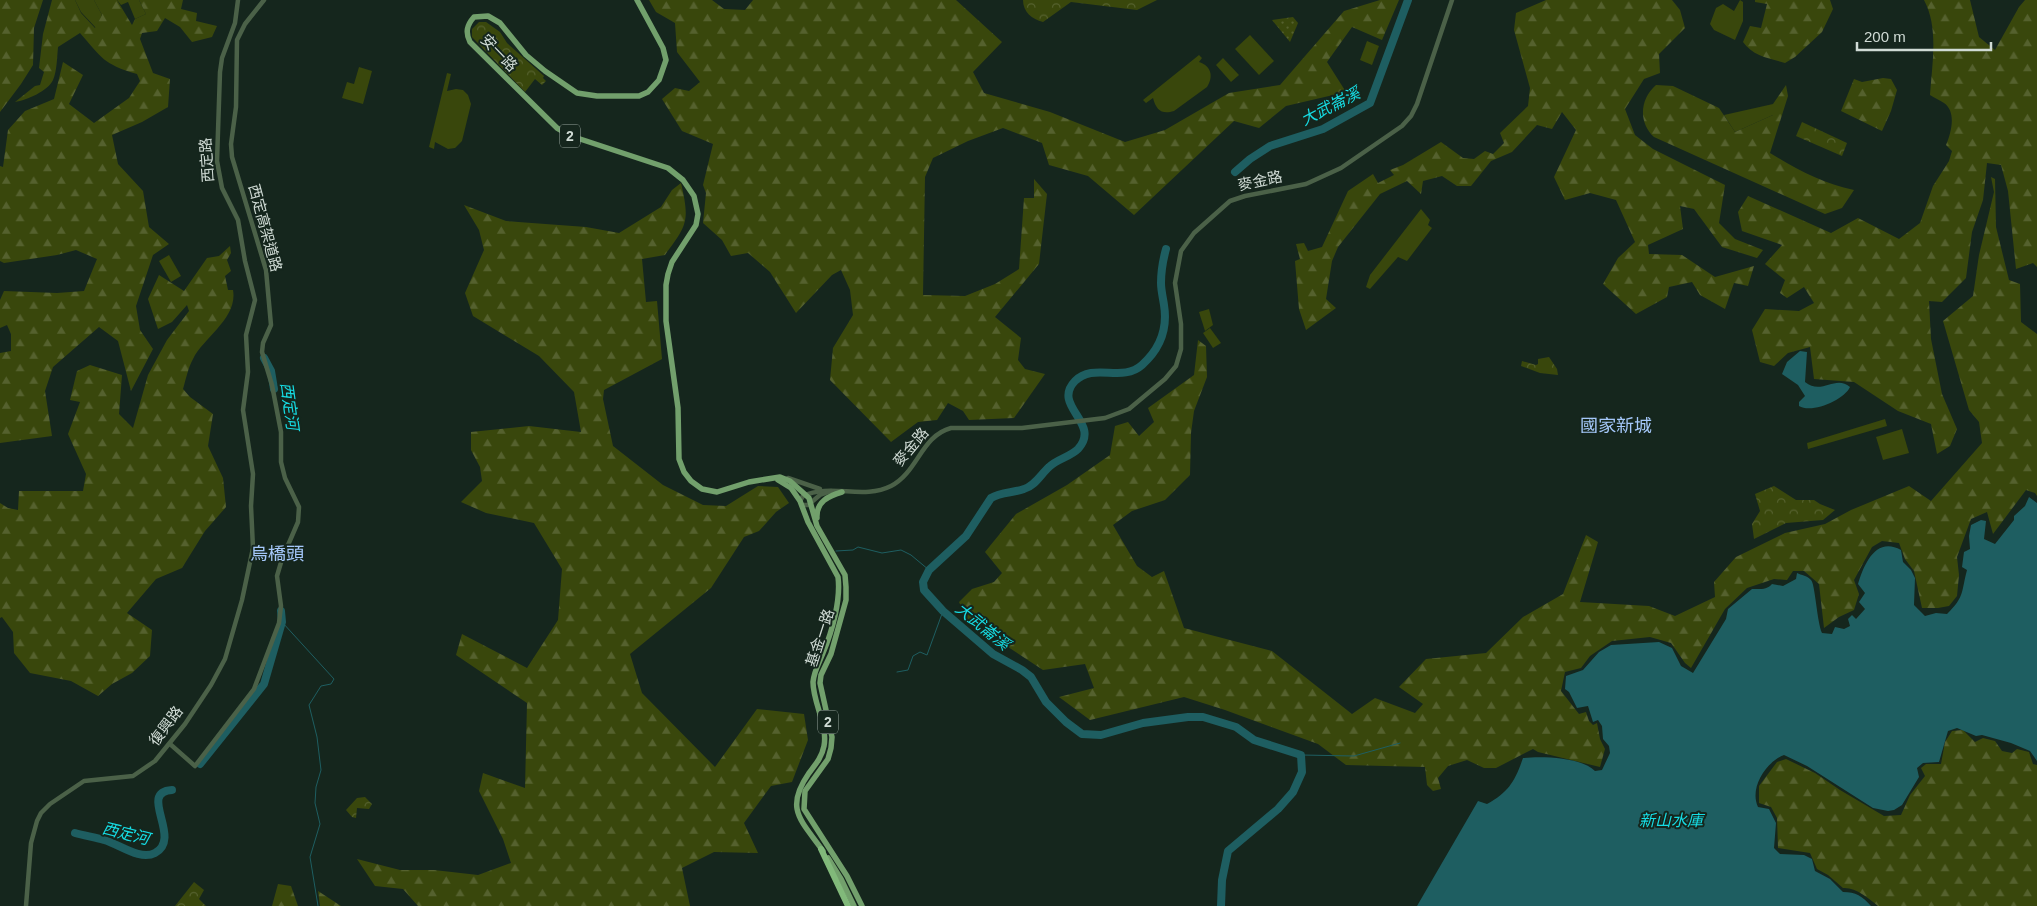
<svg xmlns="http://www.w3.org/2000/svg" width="2037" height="906" font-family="Helvetica,'Noto Sans TC',sans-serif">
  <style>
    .grass { fill: #39470c }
    .forest { fill: url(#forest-firs) }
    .park { fill: url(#park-crowns) }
    .garden { fill: url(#garden-dots) }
    .water { fill: #1e5e61 }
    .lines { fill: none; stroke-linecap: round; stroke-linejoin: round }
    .stream { stroke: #1e5e61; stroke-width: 1 }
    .river { stroke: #1e5e61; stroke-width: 8 }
    .minor { stroke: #4b6148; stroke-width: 4.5 }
    .major { stroke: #72a06c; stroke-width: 5.5 }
    .highway { stroke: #81b97a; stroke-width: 6 }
    .labels { text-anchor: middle; stroke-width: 4; stroke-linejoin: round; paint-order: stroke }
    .shield { fill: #15261d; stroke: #98a59e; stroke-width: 1 }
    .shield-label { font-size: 14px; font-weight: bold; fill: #d0dbd5 }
    .street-label { font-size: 15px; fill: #d0dbd5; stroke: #15261d }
    .water-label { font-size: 16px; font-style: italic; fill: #16dce4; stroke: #15261d }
    .quarter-label { font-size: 18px; fill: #a5c8fa; stroke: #15261d }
  </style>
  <defs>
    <pattern id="forest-firs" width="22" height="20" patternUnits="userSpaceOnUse" patternTransform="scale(1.25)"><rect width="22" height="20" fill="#39470c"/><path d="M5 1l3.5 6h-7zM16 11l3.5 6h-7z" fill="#55612e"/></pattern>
    <pattern id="park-crowns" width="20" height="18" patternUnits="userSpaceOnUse" patternTransform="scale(1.25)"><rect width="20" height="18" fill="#39470c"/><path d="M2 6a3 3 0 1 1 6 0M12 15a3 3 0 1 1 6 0" fill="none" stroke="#55612e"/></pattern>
    <pattern id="garden-dots" width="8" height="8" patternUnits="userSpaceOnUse" patternTransform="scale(1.25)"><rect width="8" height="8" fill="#39470c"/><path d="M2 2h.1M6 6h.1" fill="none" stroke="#55612e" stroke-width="1.8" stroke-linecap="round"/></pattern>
  </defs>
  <rect width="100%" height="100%" fill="#15261d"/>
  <g class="grass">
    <path d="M75 0H94L102 15 96 28 81 12Z"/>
    <path d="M117 0H139L146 14 135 19 128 2 121 5Z"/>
    <path d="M1740 0 1743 2V21L1735 40 1714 30 1710 24 1716 8 1723 4 1734 11Z"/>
    <path d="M1250 35 1274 61 1259 75 1235 49Z"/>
    <path d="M1367 41 1379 46 1372 65 1360 60Z"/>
    <path d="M1199 55 1202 58 1199 62C1211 66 1214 76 1207 87L1174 111C1162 115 1156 110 1153 98L1146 103 1143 100Z"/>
    <path d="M1223 58 1239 75 1231 82 1216 65Z"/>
    <path d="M359 67 372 71 363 104 342 98 347 82 354 84Z"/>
    <path d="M447 73 451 74 447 91 456 89 463 90 468 95 471 104 462 141 455 148 448 149 435 142 434 149 429 147Z"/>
    <path d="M1773 104V115L1735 132 1724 115Z"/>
    <path d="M1421 209 1430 220 1428 225 1432 228 1407 261 1398 257 1370 289 1366 287 1370 275Z"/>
    <path d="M169 255 181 276 171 282 159 261Z"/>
    <path d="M1209 309 1213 325 1205 331 1199 312Z"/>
    <path d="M1210 328 1221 343 1213 348 1203 333Z"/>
    <path d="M1885 419 1887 426 1808 449 1807 443Z"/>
    <path d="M1902 429 1909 453 1883 460 1876 437Z"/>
  </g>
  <g class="forest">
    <path d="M0 0H43L34 28 33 65 21 84 0 112Z"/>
    <path d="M52 0H75L81 13 95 28 102 15 94 0H117L132 25 135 19 146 14 139 0H183L181 9 197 13 196 21 217 26 212 37 192 42 180 27 165 18 157 31 142 33 140 39 153 73 170 79 168 107 142 122 112 135 118 164 143 191 149 227 169 244 153 255 136 306 140 330 153 349 131 391 118 341 99 327 53 367 45 391 52 436 0 443V353L11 351V334L7 325 0 328V300L4 291 57 293 84 291 97 259 76 250 57 255 4 263 0 261V166L3 167 8 130 25 111 54 99 63 62 83 75 69 104 94 123 129 98 140 81 137 74C103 64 102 58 80 33L58 47C57 57 57 71 53 80 48 91 27 100 15 102L35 86 40 85 44 72 39 68 43 34Z"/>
    <path d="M649 0H712L724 9 745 10 753 0H956L1002 42 973 72 984 93 1050 112 1125 142 1165 130 1229 93 1280 85 1344 11 1380 0H1399L1382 40 1352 27 1327 62 1346 92 1286 106 1259 128 1234 121 1134 215 1088 176 1049 165 1042 143 1003 128 968 141 933 158 925 177 923 295 965 296 995 284 1019 269 1024 198H1034V179L1047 194 1039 264 995 317 1021 338 1018 360 1025 369 1045 374 1014 418 969 420 963 411 948 403 937 420 918 422 891 442 830 380 833 348 853 315 850 290 841 270 832 275 796 313 770 272 748 253 731 256 722 240 703 223 706 193 703 185 713 144 682 131 662 99 675 88 689 91 700 82 677 52 675 23 656 12Z"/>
    <path d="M1546 0H1672L1680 10 1685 28 1659 54 1660 73 1644 79 1625 109 1635 135 1653 149 1725 185 1719 223 1735 239 1763 250 1757 258 1722 247 1694 209 1680 206 1683 229 1648 245 1649 254 1682 255 1715 277 1754 266 1748 286 1734 283 1725 309 1700 295 1692 282 1669 287 1667 297 1636 314 1603 284 1618 258 1635 242 1616 200 1590 193 1565 200 1554 177 1576 130 1562 112 1552 129 1537 125 1512 152 1491 161 1471 186H1457L1442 176 1423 181 1421 194 1407 181 1380 194 1338 247 1332 261 1326 299 1336 308 1306 330 1299 309 1295 261 1300 259 1296 244 1304 243 1308 251 1322 247 1348 191 1373 174 1378 183 1394 175 1390 170 1403 165 1441 142 1463 158 1474 159 1485 151 1493 154 1504 143 1500 133 1528 106 1530 88 1514 30 1516 13Z"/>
    <path d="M1755 0H1830L1833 9 1822 32 1795 57 1785 63C1768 58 1753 56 1743 42L1750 26 1761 28 1767 4 1755 2Z"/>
    <path d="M1924 0H1970L1979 37 1995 50 2019 7 2025 0H2037V267L2033 263 2016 269 2008 191 2001 165 1987 163 1983 200 1972 232 1966 278 1942 302 1929 301 1931 339 1942 394 1957 429 1950 446 1937 454 1931 424 1898 411 1854 382 1814 379 1810 347 1788 353 1774 366 1760 362 1752 330 1765 309 1799 311 1814 303 1804 287 1787 298 1780 293 1785 280 1765 264 1782 245 1742 231 1738 212 1748 196 1831 233 1858 218 1899 239 1920 223 1933 186 1949 161 1952 151 1946 145C1951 133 1957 112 1944 103 1940 100 1934 98 1930 95 1932 64 1939 28 1924 0Z"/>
    <path d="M1883 78 1891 79 1897 90 1891 111 1882 131 1841 111 1854 79 1862 82Z"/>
    <path d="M1656 85 1673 86 1719 108 1735 132 1773 115V104L1786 85 1788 96 1770 153C1796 169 1823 184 1854 190L1842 208 1825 214 1654 137C1638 122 1640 99 1656 85Z"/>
    <path d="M1991 177 1995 179 1996 227 2009 280 2020 284 2021 322 2037 334V496L2035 493 2026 490 1993 534 1987 512 1971 519 1957 557 1959 575 1957 596 1949 606 1938 608H1922L1914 571 1905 559 1899 543 1882 541 1872 547 1854 580 1859 594 1854 610 1839 617 1824 628 1819 584 1804 571H1793L1787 580 1774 579 1747 588 1725 609 1691 668 1685 663 1671 643 1650 637 1612 641 1590 656 1581 668 1565 672 1561 691 1579 714 1586 712 1589 721 1593 725 1597 723 1600 739 1605 749 1600 767 1538 752 1533 749 1496 768H1484L1467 760 1448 766 1438 778 1441 789 1433 791 1427 785 1425 767 1346 765 1318 744 1225 710 1184 697 1090 720 1059 697 1094 688 1085 664 1043 670 1008 647 995 628 967 619 959 602 972 589 994 582 1002 573 985 552 1016 514 1067 485 1110 455 1115 426 1128 422 1139 436 1154 422 1148 408 1194 375 1198 340 1206 346 1207 377 1194 411 1191 433 1190 475 1165 500 1132 511 1113 525 1137 566 1152 577 1164 571 1184 628 1272 651 1352 714 1375 698 1415 713 1423 704 1399 687 1426 659 1486 653 1523 617 1563 594 1586 535 1598 542 1580 602 1649 606 1675 616 1715 597 1714 582 1736 557 1785 533 1825 524 1851 510 1909 486 1931 501 1982 443 1979 422 1969 410 1943 321 1973 296 1979 255 1994 192Z"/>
    <path d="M681 183C690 222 687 225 665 255L642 259 646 302 657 301 662 359 604 390 603 399 613 446 663 485 703 505 726 506 758 486 778 487 789 503 776 512 759 531 744 537 711 588 630 654 642 693 715 767 757 709 804 714 808 740 792 782 771 786 744 823 758 853 714 852 682 868 690 906H418L403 889 375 886 357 859 400 870H434L478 875 511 863 503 839 479 791 483 773 525 788 527 703 456 655 462 634 527 668 558 620 562 569 534 523 486 513 461 502 482 481 480 467 471 450V432L529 426 581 432 574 392 539 356 473 316 465 293 484 250 479 230 464 205 506 221 586 227 619 233 661 207 672 190Z"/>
    <path d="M230 246 231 253 227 260 231 271 225 276 228 290H233C238 318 204 337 193 359 188 368 186 379 183 389L190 397 213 414 208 446 223 478 226 507 205 531 182 568 156 579 127 613 152 630 150 656 132 673 112 684 98 696 71 681 30 673 14 653 13 632 2 617 0 618V503L8 508 18 510 19 491H83L86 474 68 434 80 402 70 400 77 371 90 365 122 375 119 414 133 428 148 375 167 340 189 311 187 305 172 322 158 329 148 299 159 275 184 291 207 258 219 256Z"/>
    <path d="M1963 730 1975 742 1983 738 1995 741 2002 751 2012 753 2017 749 2029 752 2033 764 2037 765V906H1878C1868 898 1856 887 1843 888L1828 875 1817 869 1810 853 1778 848 1777 818 1771 807 1759 803V786L1777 762 1786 759 1815 773 1840 790 1884 816 1901 815 1910 795 1925 776 1921 768 1926 764H1941L1945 742 1952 731Z"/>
    <path d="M278 884 291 886 298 906H272Z"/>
    <path d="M318 891 341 906H320Z"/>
  </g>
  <g class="park">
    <path d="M1023 0H1157L1137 10 1071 2 1043 22C1032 19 1023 12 1023 0Z"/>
    <path d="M479 22H486L500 32 507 43 544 76 543 78 546 81 542 85 535 79 525 92 472 37V29Z"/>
    <path d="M1802 122 1847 143 1842 156 1796 136Z"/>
    <path d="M1549 357 1557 369 1558 375 1540 373 1521 366 1522 361 1536 365 1538 364V359Z"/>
    <path d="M1774 486 1796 500H1814L1820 504 1835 510 1823 520 1786 523 1754 539 1752 524 1760 511 1755 494Z"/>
    <path d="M365 797 372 804 369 809 357 808 356 818 352 817 346 810 357 798Z"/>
    <path d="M194 882 204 890 199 899 206 906H175Z"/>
  </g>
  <path class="garden" d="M1293 17 1298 23 1290 42 1272 20Z"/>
  <g class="water">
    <path d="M1800 351 1807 352 1805 382C1822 396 1835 374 1850 387 1844 400 1812 414 1799 406V402L1805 396 1798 385 1782 374 1787 362Z"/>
    <path d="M2029 497 2037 503V761L2030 751 2011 743 1982 735 1976 736 1957 728 1948 731 1939 762 1923 763 1917 768 1919 777 1902 805 1894 810 1888 811 1873 808 1807 766 1784 755C1766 762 1749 788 1758 807L1769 809 1776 823 1774 848 1780 854 1804 855 1812 859 1815 871 1830 879 1843 892C1856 892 1862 896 1871 906H1417L1478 801 1487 804C1509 792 1515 781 1523 758 1542 756 1581 757 1595 771L1602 770 1610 753 1609 746 1603 739 1602 726 1598 720 1593 722 1588 706 1577 708 1569 692 1565 689 1566 676 1583 670 1599 652 1611 645 1659 642 1672 648 1681 666 1693 673 1726 619 1728 609 1752 589C1760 589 1767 590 1772 584L1783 586 1796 579 1797 573C1801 575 1808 576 1811 580 1815 583 1817 622 1822 633L1832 634 1835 627 1844 629 1850 626 1848 619 1852 615 1856 619 1865 609 1859 602 1865 593 1858 584C1864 564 1876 536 1901 550L1903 562 1911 570 1915 578 1914 605 1925 616 1936 613 1947 614C1965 596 1961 592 1967 570L1962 567 1964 552 1970 549 1969 536 1971 525 1981 520 1986 521 1984 539 1995 544 2014 520V516L2025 506Z"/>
  </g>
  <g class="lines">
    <g class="stream">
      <path d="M836 551 853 550 858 547 882 553 901 550 911 555 929 570"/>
      <path d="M282 622 334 679 331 684 321 686 309 705 317 737 321 770 316 787 315 803 320 824 310 857 318 906"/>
      <path d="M897 672 908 670 913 656 920 652 927 655 943 611"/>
      <path d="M1301 755 1354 756 1400 743"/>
    </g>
    <g class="river">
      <path d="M1235 172 1250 159 1270 146 1323 129 1370 103 1408 0"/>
      <path d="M1166 249C1163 260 1161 271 1161 283 1161 290 1163 298 1164 305 1168 330 1160 349 1142 365 1122 383 1094 362 1075 381 1051 406 1102 423 1078 449 1070 457 1057 459 1049 467 1041 474 1035 486 1024 489 1013 493 1001 492 991 498L966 536 929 570 923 582 924 590 943 611 993 654 1022 670 1031 677 1046 702 1066 722 1082 734 1101 735 1143 723 1188 717H1203L1236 727 1254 740 1301 755 1302 772 1293 792 1278 809 1228 851 1222 880 1221 906"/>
      <path d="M264 358 271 371 274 389"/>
      <path d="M200 764 264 684 282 622 281 611"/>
      <path d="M75 833C85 836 95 837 104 840 119 844 140 861 155 853 183 838 137 792 172 790"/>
    </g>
    <g class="minor">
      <path d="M788 478 820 489"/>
      <path d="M800 501 803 496C831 483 863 500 891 486 918 472 921 436 951 428H1022L1105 418 1129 409 1165 379 1176 366 1181 349V324L1175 283 1181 251 1194 233 1230 201 1245 196 1306 184 1341 168 1402 126 1411 116 1417 104 1452 0"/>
      <path d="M802 505H808L820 495 831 491"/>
      <path d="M170 744 195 766 254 689 279 623 281 606 277 576 282 559 298 522 299 507 285 478 281 462V432L272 385 262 352 263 343 271 325 266 270 232 157 231 144 236 107 237 40 245 24 264 0"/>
      <path d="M26 906 31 843 37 821 41 813 50 804 84 781 133 776 155 761 185 724 211 685 225 659 242 600 253 548 251 506 253 474 243 410 248 372 246 335 255 300 245 261 238 220 222 188 217 161 220 72 222 58 235 23 238 0"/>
    </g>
    <g class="major">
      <path d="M637 0 663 48 666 60 659 80 648 92 639 96H597L577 93 545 71 526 55 500 23 488 16 474 17C467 25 465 32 470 42L557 128 571 136 668 168 683 180 694 196 698 214 696 225 672 262 668 274 666 285V321L678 408 679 459 684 472 691 481 702 489 717 492 749 482 780 477 790 481 809 498 817 526 845 575 846 587V600L831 654 821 675 820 683 832 737 831 748 828 759 805 791 804 809 847 876 862 906"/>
      <path d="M778 480 791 488 800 501 808 522 838 577C841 600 832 632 823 653 819 663 814 671 813 682 813 703 828 725 824 746 822 757 815 765 809 773 784 809 801 820 823 851"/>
      <path d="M817 518C816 502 828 496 842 492"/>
      <path d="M828 858 841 879 854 906"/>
    </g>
    <path class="highway" d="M821 849 848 906"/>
  </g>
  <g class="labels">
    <g class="shield">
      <rect x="560" y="124.5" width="20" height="23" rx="4"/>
      <rect x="818" y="710.5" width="20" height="23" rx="4"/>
    </g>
    <g class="shield-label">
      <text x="570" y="141">2</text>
      <text x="828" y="727">2</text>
    </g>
    <g class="street-label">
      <text transform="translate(499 53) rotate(46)" y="5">安一路</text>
      <text transform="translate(207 160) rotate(-94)" y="5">西定路</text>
      <text transform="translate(1260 181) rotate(-12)" y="5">麥金路</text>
      <text transform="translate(265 228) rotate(75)" y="5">西定高架道路</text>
      <text transform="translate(911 447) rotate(-50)" y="5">麥金路</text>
      <text transform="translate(820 638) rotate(-72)" y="5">基金一路</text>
      <text transform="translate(166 726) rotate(-53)" y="5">復興路</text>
    </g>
    <g class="water-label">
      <text transform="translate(1330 106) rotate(-27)" y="6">大武崙溪</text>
      <text transform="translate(290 406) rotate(82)" y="6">西定河</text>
      <text transform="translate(983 626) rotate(39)" y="6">大武崙溪</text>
      <text x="1671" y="826">新山水庫</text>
      <text transform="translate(126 833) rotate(14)" y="6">西定河</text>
    </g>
    <g class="quarter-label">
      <text x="1616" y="432">國家新城</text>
      <text x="277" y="560">烏橋頭</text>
    </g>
  </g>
  <path d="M1857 42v8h134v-8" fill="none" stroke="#d0dbd5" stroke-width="2.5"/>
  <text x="1864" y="42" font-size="15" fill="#d0dbd5" stroke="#15261d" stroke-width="4" paint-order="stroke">200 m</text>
</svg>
